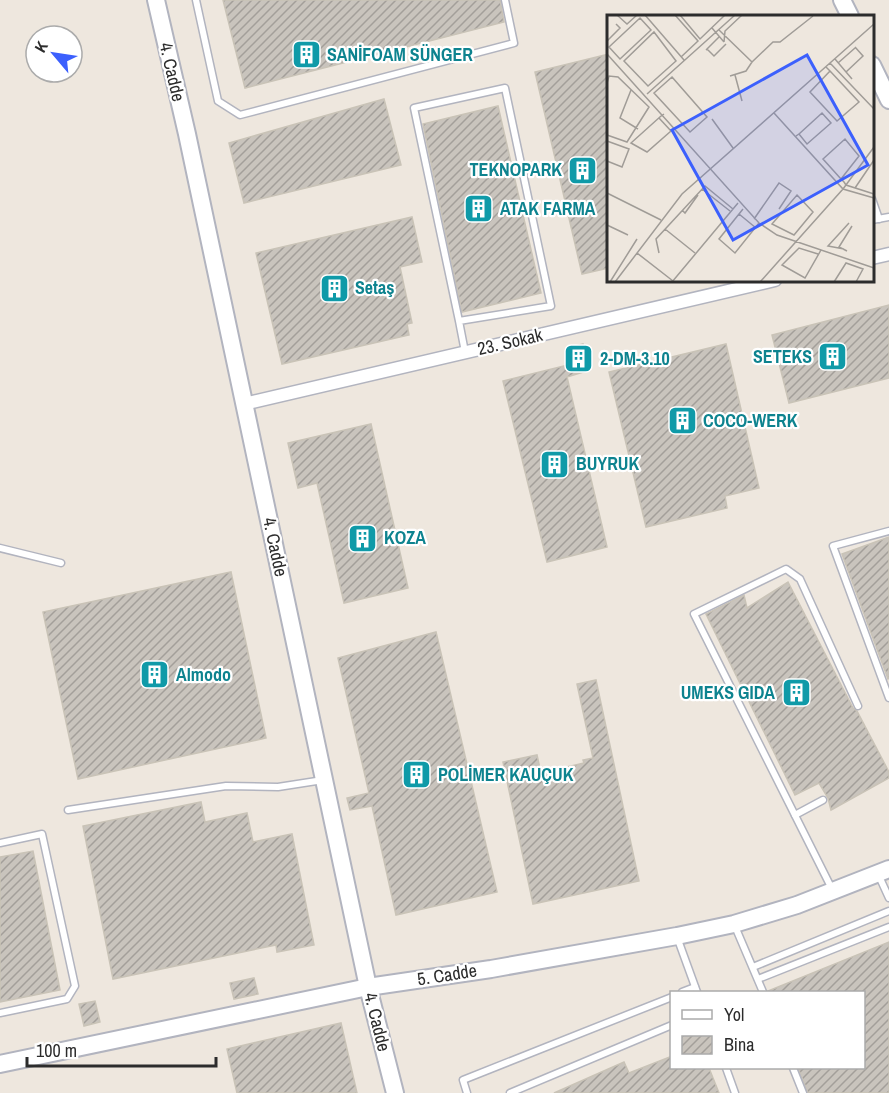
<svg xmlns="http://www.w3.org/2000/svg" width="889" height="1093" font-family="'Archivo Narrow',sans-serif">
  <style>
    .building { fill: url(#building-hatch); stroke: #c9c3b7; stroke-width: 1.5 }
    .lines { fill: none; stroke-linecap: round; stroke-linejoin: round }
    .lane-casing { stroke: #b2b4bf; stroke-width: 9 }
    .street-casing { stroke: #b2b4bf; stroke-width: 15 }
    .secondary-casing { stroke: #b2b4bf; stroke-width: 20 }
    .lane { stroke: #fff; stroke-width: 6 }
    .street { stroke: #fff; stroke-width: 12 }
    .secondary { stroke: #fff; stroke-width: 16 }
    .labels { text-anchor: middle; stroke-width: 4.5; stroke-linejoin: round; paint-order: stroke }
    .culture-label { font-size: 18px; font-weight: bold; fill: #0d838f; stroke: #fff; text-anchor: start }
    .street-label { font-size: 18px; fill: #2c2c2c; stroke: #fff }
    .inset-road { fill: none; stroke: #a09c97; stroke-width: 1.5 }
    .view { fill: #3c60fd; fill-opacity: 0.15; stroke: #3c60fd; stroke-width: 3 }
    .inset-edge { fill: none; stroke: #2c2c2c; stroke-width: 3 }
  </style>
  <defs>
    <pattern id="building-hatch" width="6" height="6" patternUnits="userSpaceOnUse" patternTransform="scale(1.5)"><rect width="6" height="6" fill="#c9c4bd"/><path d="M-1 1l2-2M0 6l6-6M5 7l2-2" fill="none" stroke="#a39f9a"/></pattern>
  </defs>
  <rect width="100%" height="100%" fill="#eee7de"/>
  <g class="building">
    <path d="M223 0H500L504 22 245 88Z"/>
    <path d="M609 54V268L582 274 535 72Z"/>
    <path d="M384 99 401 165 244 203 229 143Z"/>
    <path d="M498 106 541 293 462 312 423 124Z"/>
    <path d="M412 217 422 262 400 267 412 323 407 324 409 335 282 364 256 253Z"/>
    <path d="M889 305V378L789 403 772 335Z"/>
    <path d="M583 344 590 370 567 377 607 547 547 562 503 381 572 364 568 348Z"/>
    <path d="M726 344 759 488 725 496 727 508 646 527 609 372Z"/>
    <path d="M371 424 408 588 344 603 317 483 298 488 288 443Z"/>
    <path d="M889 537V678L888 679 842 554Z"/>
    <path d="M231 572 266 738 78 779 43 612Z"/>
    <path d="M788 582 853 708 857 711 889 772V778L831 810 828 798 819 783 795 795 706 614 744 595 747 608Z"/>
    <path d="M436 632 497 892 396 915 372 806 350 810 347 798 369 793 338 658Z"/>
    <path d="M596 680 639 881 533 904 503 762 537 755 541 773 584 763 583 760 593 758 577 684Z"/>
    <path d="M201 802 205 822 247 813 253 842 292 834 314 945 277 952 276 945 113 979 83 826Z"/>
    <path d="M33 851 60 990 0 1002V857Z"/>
    <path d="M889 942V1093H808L798 1068H864V993H768V991Z"/>
    <path d="M254 978 258 994 234 999 230 983Z"/>
    <path d="M95 1001 100 1022 84 1026 79 1004Z"/>
    <path d="M341 1023 357 1093H237L227 1049Z"/>
    <path d="M672 1056V1068H709L719 1093H554L624 1062 629 1073Z"/>
  </g>
  <g class="lines">
    <defs>
      <g id="lane">
        <path d="M196 0 218 101 240 115 514 43 505 0"/>
        <path d="M872 199 879 219"/>
        <path d="M872 220 889 217"/>
        <path d="M459 321 414 108 505 88 551 306 459 321 465 352"/>
        <path d="M889 531 833 546 889 698"/>
        <path d="M0 548 61 563"/>
        <path d="M68 810 226 786 278 787 323 780"/>
        <path d="M795 815 823 800"/>
        <path d="M0 843 42 834 75 986 67 999 0 1013"/>
        <path d="M878 874 889 898"/>
        <path d="M833 891 694 614 786 569 800 579 858 706"/>
        <path d="M734 924 763 992"/>
        <path d="M677 937 697 992"/>
        <path d="M753 967 889 911"/>
        <path d="M758 979 889 927"/>
        <path d="M682 992 695 987"/>
        <path d="M726 1068 735 1093"/>
        <path d="M793 1068 803 1093"/>
        <path d="M467 1093 463 1080 672 997"/>
        <path d="M510 1093 672 1025"/>
      </g>
      <g id="street">
        <path d="M872 258 889 254"/>
        <path d="M244 404 775 280"/>
      </g>
      <g id="secondary">
        <path d="M156 0 187 134 368 987 395 1093"/>
        <path d="M842 0 850 16"/>
        <path d="M872 65 889 100"/>
        <path d="M0 1064 368 987 491 969 677 936 734 924 797 905 889 869"/>
      </g>
    </defs>
    <use href="#lane" class="lane-casing"/>
    <use href="#street" class="street-casing"/>
    <use href="#secondary" class="secondary-casing"/>
    <use href="#lane" class="lane"/>
    <use href="#street" class="street"/>
    <use href="#secondary" class="secondary"/>
  </g>
  <defs>
    <symbol id="building-square" viewBox="-11 -11 22 22"><rect x="-9" y="-9" width="18" height="18" rx="4" fill="#0f9aa8" stroke="#fff"/><path d="M-4-6H4V6H1V3H-1V6H-4ZM-2.5-4.3h1.7v1.8h-1.7ZM.8-4.3h1.7v1.8H.8ZM-2.5-1h1.7V.8h-1.7ZM.8-1h1.7V.8H.8Z" fill="#fff"/></symbol>
  </defs>
  <g fill-rule="evenodd">
    <use href="#building-square" x="290" y="38" width="33" height="33"/>
    <use href="#building-square" x="566" y="154" width="33" height="33"/>
    <use href="#building-square" x="462" y="192" width="33" height="33"/>
    <use href="#building-square" x="318" y="272" width="33" height="33"/>
    <use href="#building-square" x="816" y="340" width="33" height="33"/>
    <use href="#building-square" x="562" y="342" width="33" height="33"/>
    <use href="#building-square" x="666" y="404" width="33" height="33"/>
    <use href="#building-square" x="538" y="448" width="33" height="33"/>
    <use href="#building-square" x="346" y="522" width="33" height="33"/>
    <use href="#building-square" x="138" y="658" width="33" height="33"/>
    <use href="#building-square" x="780" y="676" width="33" height="33"/>
    <use href="#building-square" x="400" y="758" width="33" height="33"/>
  </g>
  <g class="labels">
    <g class="culture-label">
      <text x="327" y="61">SANİFOAM SÜNGER</text>
      <text x="562" y="176" text-anchor="end">TEKNOPARK</text>
      <text x="500" y="215">ATAK FARMA</text>
      <text x="355" y="294">Setaş</text>
      <text x="812" y="363" text-anchor="end">SETEKS</text>
      <text x="600" y="365">2-DM-3.10</text>
      <text x="703" y="427">COCO-WERK</text>
      <text x="576" y="470">BUYRUK</text>
      <text x="384" y="544">KOZA</text>
      <text x="176" y="681">Almodo</text>
      <text x="775" y="699" text-anchor="end">UMEKS GIDA</text>
      <text x="438" y="781">POLİMER KAUÇUK</text>
    </g>
    <g class="street-label">
      <text transform="translate(172 72) rotate(77)" y="6">4. Cadde</text>
      <text transform="translate(510 342) rotate(-13)" y="6">23. Sokak</text>
      <text transform="translate(275 547) rotate(78)" y="6">4. Cadde</text>
      <text transform="translate(447 975) rotate(-9)" y="6">5. Cadde</text>
      <text transform="translate(377 1022) rotate(76)" y="6">4. Cadde</text>
    </g>
  </g>
  <g transform="translate(607 15)">
    <rect width="267" height="267" fill="#eee7de"/>
    <path class="inset-road" d="M10 0 20 9 30 0M38 0 77 45M68 0 91 26 74 42M73 0 93 24 118 0M33 3 44 15 13 44 2 32ZM105 13 117 27M112 15 145 47 166 27H173L206 1M47 17 69 46 41 71 17 46ZM0 26 13 13 9 9M117 27 118 16 135 0M100 34 107 41 119 29M99 35 112 22M0 39 152 208 170 220 267 253M228 44 245 64M223 48 267 94M231 48 248 33M219 52 223 56 252 87 230 106 203 77 223 56M239 57 256 41 248 32M128 60 135 86M123 61 139 56 145 47M65 62 100 102 83 117 47 78ZM0 68 2 61 11 62 42 92 20 127 0 120M24 75 13 103 31 114M40 79 128 0M167 98 236 174 267 183M52 103 64 116 40 137 24 128 54 101 57 99M105 104 126 133M189 121 192 119 200 129 224 108 215 98 192 119M0 126 22 134 15 152 0 146M234 164 252 141 238 124 216 144 234 164 237 167 239 170 267 179M248 173 267 145M95 174 123 196M0 178 54 205M190 180 206 197 187 220 165 209ZM136 194 112 224 128 238 152 208M75 195 78 198 91 180M132 199 149 213M147 204 172 168 184 176 172 194M0 210 21 220M58 214 88 238M237 234 221 231 242 208M240 236 232 232 245 211M30 238 66 266M52 238 49 224 98 171 126 194M211 239 192 233 175 250 198 263 214 235M3 267 30 224M8 267 75 179 267 9M65 267 131 188M153 267 236 174 267 132M227 267 239 248 256 254 249 267"/>
    <path class="view" d="M200 40 261 150 126 225 65 115Z"/>
    <rect width="267" height="267" class="inset-edge"/>
  </g>
  <rect x="670" y="991" width="195" height="78" fill="#ffffff" stroke="#ababab" stroke-width="1.5"/>
  <rect x="682" y="1010" width="30" height="9" fill="#ffffff" stroke="#ababab" stroke-width="1.5"/>
  <text x="724" y="1021" font-size="18" fill="#2c2c2c">Yol</text>
  <rect x="682" y="1036" width="30" height="18" fill="url(#building-hatch)" stroke="#ababab" stroke-width="1.5"/>
  <text x="724" y="1051" font-size="18" fill="#2c2c2c">Bina</text>
  <g transform="translate(54 54) rotate(299)"><circle r="28" fill="#ffffff" stroke="#ababab" stroke-width="1.5"/>
  <path d="M0-4.5L10 22L0 15L-10 22Z" fill="#3c60fd"/>
  <text y="-9" font-size="16" font-weight="bold" text-anchor="middle" fill="#2c2c2c">K</text>
  </g>
  <path d="M27 1057v9h189v-9" fill="none" stroke="#2c2c2c" stroke-width="3"/>
  <text x="36" y="1057" font-size="18" fill="#2c2c2c" stroke="#ffffff" stroke-width="4.5" paint-order="stroke">100 m</text>
</svg>
